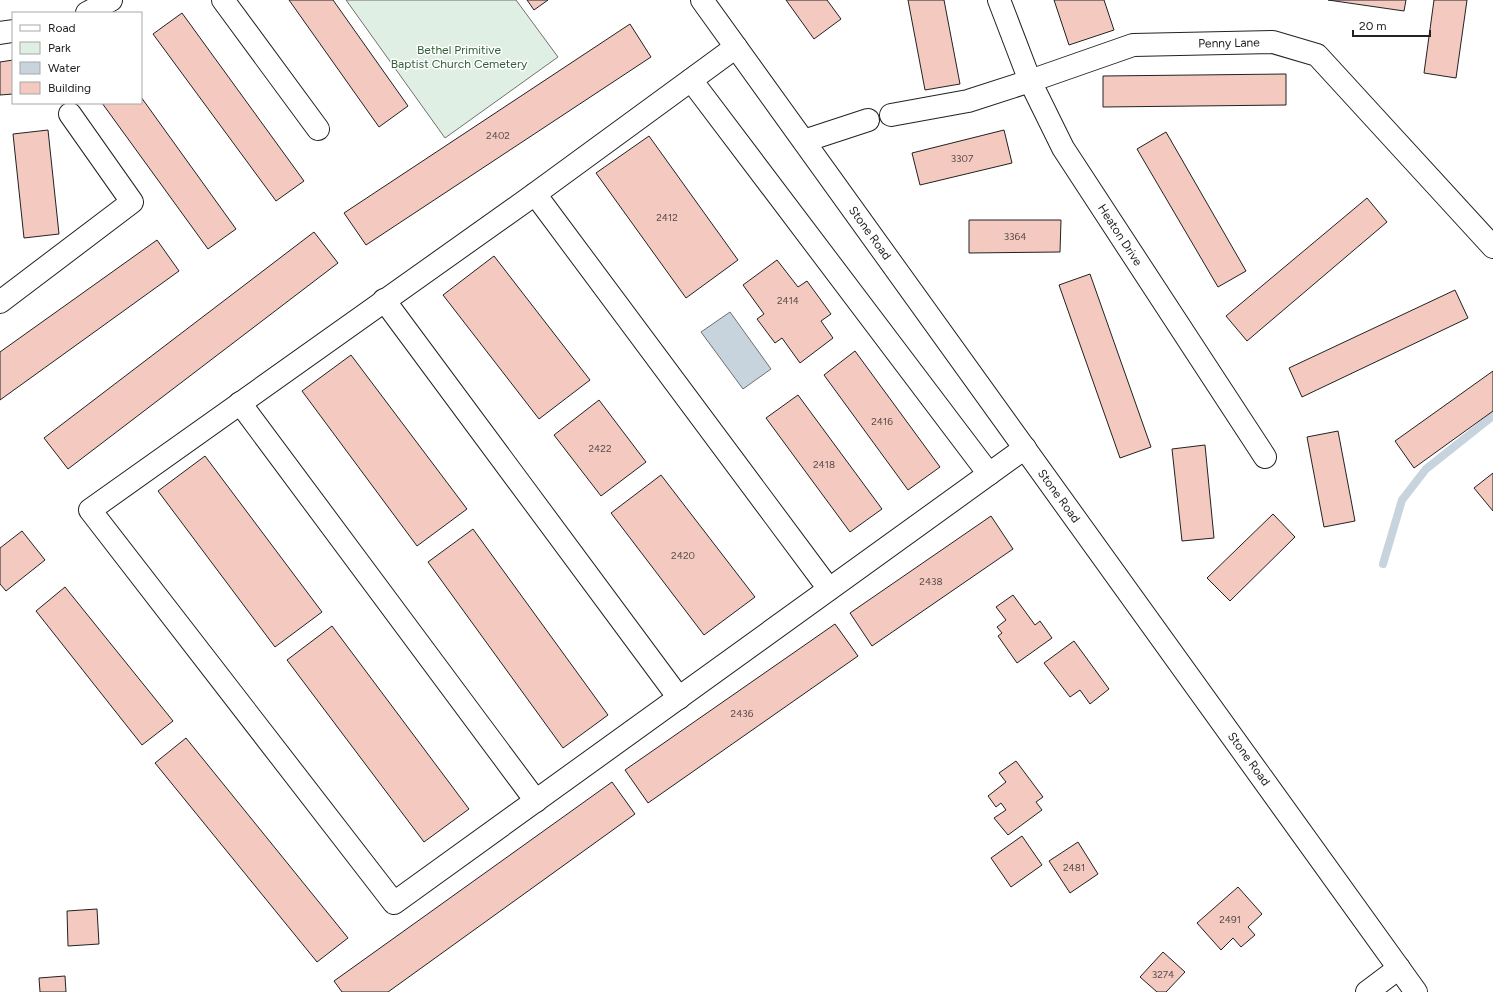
<svg xmlns="http://www.w3.org/2000/svg" width="1493" height="992" font-family="Figtree,sans-serif">
  <style>
    .green { fill: #e0efe3; stroke: #6f6f6f }
    .water { fill: #c7d3dd; stroke: #6f6f6f }
    .lines { fill: none; stroke-linecap: round; stroke-linejoin: round }
    .stream { stroke: #c7d3dd; stroke-width: 8 }
    .building { fill: #f3c9c0; stroke: #222 }
    .minor-casing { stroke: #222; stroke-width: 24 }
    .minor { stroke: #fff; stroke-width: 22 }
    .labels { text-anchor: middle; stroke-width: 3; stroke-linejoin: round; paint-order: stroke }
    .number-label { font-size: 10px; fill: #564c4a }
    .street-label { font-size: 12px; fill: #222; stroke: #fff }
    .park-label { font-size: 12px; fill: #2f5e38; stroke: #fff }
  </style>
  <rect width="100%" height="100%" fill="#fff"/>
  <path class="green" d="M346 0H516L558 57 445 138Z"/>
  <path class="water" d="M730 312 771 369 743 389 701 332Z"/>
  <g class="lines">
    <path class="stream" d="M1383 564 1402 500 1426 469 1493 416"/>
  </g>
  <g class="building">
    <path d="M289 0H333L408 106 379 127Z"/>
    <path d="M527 0H548L534 10Z"/>
    <path d="M786 0H827L841 19 814 39Z"/>
    <path d="M908 0H944L960 84 925 90Z"/>
    <path d="M1054 0H1104L1114 30 1069 45Z"/>
    <path d="M1328 0H1406L1404 11Z"/>
    <path d="M1434 0H1467L1456 78 1424 73Z"/>
    <path d="M182 13 304 181 276 201 153 34Z"/>
    <path d="M630 24 651 57 366 245 344 213Z"/>
    <path d="M13 60V94L0 95V62Z"/>
    <path d="M1286 74V105L1103 107V76Z"/>
    <path d="M141 97 236 229 208 249 102 103H141Z"/>
    <path d="M48 130 59 234 24 238 13 134Z"/>
    <path d="M1004 130 1012 163 920 185 912 153Z"/>
    <path d="M1166 132 1246 271 1218 287 1137 149Z"/>
    <path d="M649 136 738 260 686 298 596 173Z"/>
    <path d="M1367 198 1387 222 1247 341 1226 316Z"/>
    <path d="M969 220H1061L1060 252 969 253Z"/>
    <path d="M314 232 338 263 68 469 44 438Z"/>
    <path d="M157 240 179 271 0 400V352Z"/>
    <path d="M494 256 590 380 539 419 443 295Z"/>
    <path d="M777 260 798 287 807 281 831 314 821 321 833 338 800 363 782 338 775 343 757 319 764 314 743 285Z"/>
    <path d="M1090 274 1151 447 1120 458 1059 285Z"/>
    <path d="M1455 290 1468 318 1302 397 1289 368Z"/>
    <path d="M855 351 940 467 908 490 824 375Z"/>
    <path d="M351 355 467 509 417 546 302 391Z"/>
    <path d="M1493 371V411L1414 468 1395 441Z"/>
    <path d="M798 395 882 509 850 532 766 418Z"/>
    <path d="M599 400 646 462 601 496 554 435Z"/>
    <path d="M1338 431 1355 521 1324 527 1307 437Z"/>
    <path d="M1205 445 1214 538 1182 541 1172 449Z"/>
    <path d="M205 456 322 612 275 647 158 491Z"/>
    <path d="M1493 473V511L1474 488Z"/>
    <path d="M661 475 755 597 704 635 611 513Z"/>
    <path d="M1273 514 1295 537 1230 601 1207 578Z"/>
    <path d="M991 516 1013 549 872 646 850 613Z"/>
    <path d="M473 529 608 715 563 748 428 562Z"/>
    <path d="M22 531 45 560 6 591 0 584V548Z"/>
    <path d="M65 587 173 721 142 745 36 611Z"/>
    <path d="M1013 595 1035 625 1040 621 1052 638 1017 663 998 636 1002 633 997 627 1006 620 996 607Z"/>
    <path d="M835 624 858 656 648 803 625 770Z"/>
    <path d="M332 626 469 809 424 842 287 660Z"/>
    <path d="M1074 641 1109 689 1090 704 1080 690 1070 697 1044 663Z"/>
    <path d="M186 738 348 938 317 962 155 763Z"/>
    <path d="M1016 761 1043 797 1036 802 1042 810 1008 835 994 818 1006 810 1001 803 996 807 988 796 1006 782 999 773Z"/>
    <path d="M612 782 635 814 388 992H342L334 981Z"/>
    <path d="M1022 836 1042 865 1011 887 991 858Z"/>
    <path d="M1078 842 1098 874 1070 893 1049 861Z"/>
    <path d="M1238 887 1262 914 1248 927 1255 935 1241 947 1233 938 1221 950 1197 923Z"/>
    <path d="M97 909 99 944 68 946 67 911Z"/>
    <path d="M1163 952 1185 972 1166 992H1157L1140 977Z"/>
    <path d="M65 976 66 992H40L39 978Z"/>
  </g>
  <g class="lines">
    <defs>
      <g id="minor">
        <path d="M223 0 318 129"/>
        <path d="M702 0 1416 992"/>
        <path d="M999 0 1030 81 1063 148 1265 457"/>
        <path d="M87 13 111 0"/>
        <path d="M0 33 13 31"/>
        <path d="M736 47 535 194 90 510 394 903 1025 448"/>
        <path d="M691 80 989 474"/>
        <path d="M891 115 968 101 1030 81 1133 45 1273 42 1317 55 1493 247"/>
        <path d="M804 141 868 120"/>
        <path d="M535 194 829 589"/>
        <path d="M384 300 679 698"/>
        <path d="M0 302 132 202 70 114"/>
        <path d="M240 403 536 801"/>
        <path d="M1367 992 1399 968"/>
      </g>
    </defs>
    <use href="#minor" class="minor-casing"/>
    <use href="#minor" class="minor"/>
  </g>
  <g class="labels">
    <g class="number-label">
      <text x="498" y="139">2402</text>
      <text x="962" y="162">3307</text>
      <text x="667" y="221">2412</text>
      <text x="1015" y="240">3364</text>
      <text x="788" y="304">2414</text>
      <text x="882" y="425">2416</text>
      <text x="600" y="452">2422</text>
      <text x="824" y="468">2418</text>
      <text x="683" y="559">2420</text>
      <text x="931" y="585">2438</text>
      <text x="742" y="717">2436</text>
      <text x="1074" y="871">2481</text>
      <text x="1230" y="923">2491</text>
      <text x="1163" y="978">3274</text>
    </g>
    <g class="street-label">
      <text transform="translate(1229 43) rotate(-1)" y="4">Penny Lane</text>
      <text transform="translate(870 233) rotate(54)" y="4">Stone Road</text>
      <text transform="translate(1120 235) rotate(57)" y="4">Heaton Drive</text>
      <text transform="translate(1059 496) rotate(54)" y="4">Stone Road</text>
      <text transform="translate(1249 759) rotate(54)" y="4">Stone Road</text>
    </g>
    <g class="park-label">
      <text x="459" y="54">Bethel Primitive<tspan x="459" dy="14">Baptist Church Cemetery</tspan></text>
    </g>
  </g>
  <rect x="12" y="12" width="130" height="92" fill="#ffffff" stroke="#a7a7a7"/>
  <rect x="20" y="25" width="20" height="6" fill="#ffffff" stroke="#a7a7a7"/>
  <text x="48" y="32" font-size="12" fill="#222222">Road</text>
  <rect x="20" y="42" width="20" height="12" fill="#e0efe3" stroke="#a7a7a7"/>
  <text x="48" y="52" font-size="12" fill="#222222">Park</text>
  <rect x="20" y="62" width="20" height="12" fill="#c7d3dd" stroke="#a7a7a7"/>
  <text x="48" y="72" font-size="12" fill="#222222">Water</text>
  <rect x="20" y="82" width="20" height="12" fill="#f3c9c0" stroke="#a7a7a7"/>
  <text x="48" y="92" font-size="12" fill="#222222">Building</text>
  <path d="M1353 30v6h77v-6" fill="none" stroke="#222222" stroke-width="2"/>
  <text x="1359" y="30" font-size="12" fill="#222222" stroke="#ffffff" stroke-width="3" paint-order="stroke">20 m</text>
</svg>
